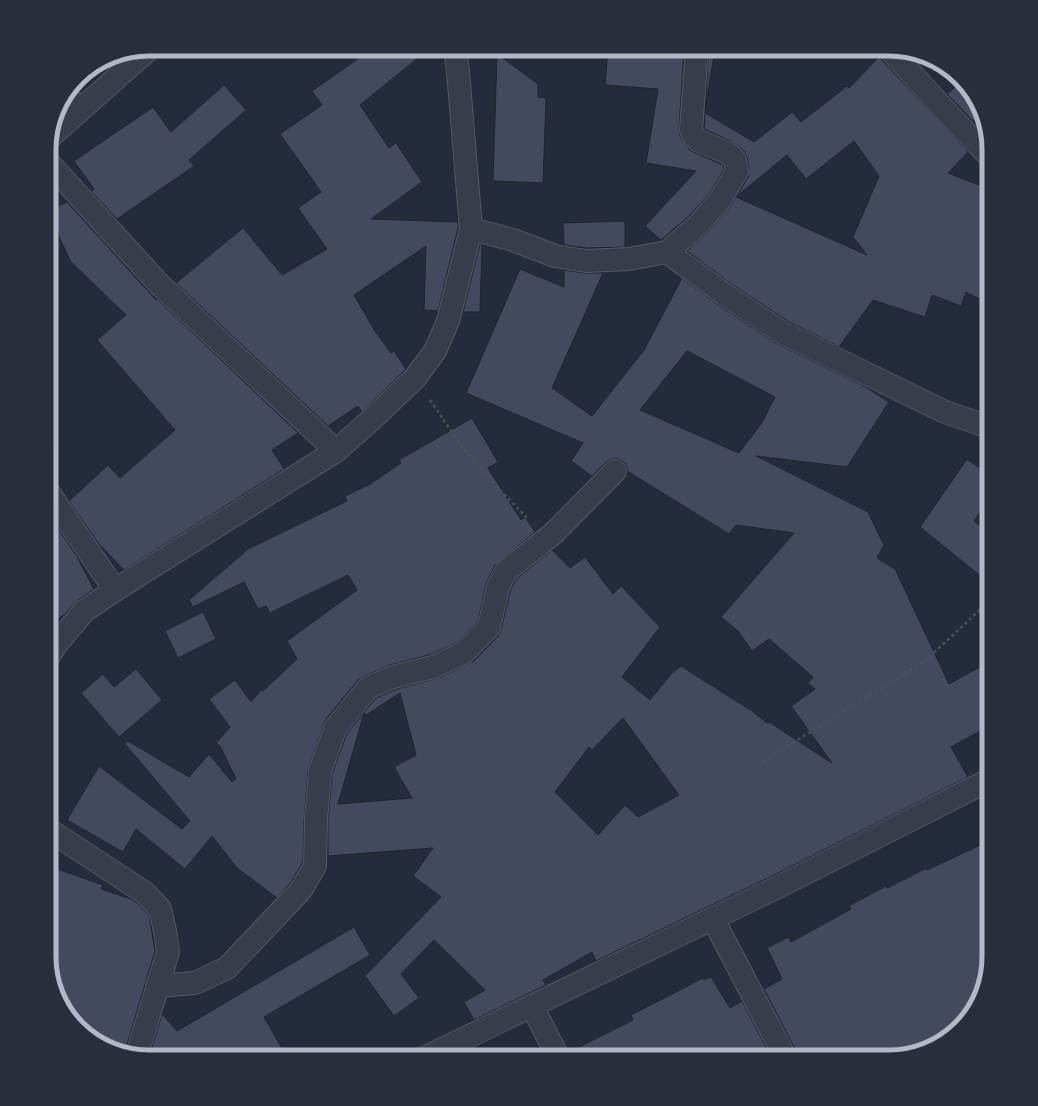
<svg xmlns="http://www.w3.org/2000/svg" width="1038" height="1106" font-family="Raleway,sans-serif">
  <style>
    .building { fill: #434a5d; stroke: #1f2432; fill-rule: evenodd }
    .lines { fill: none; stroke-linecap: round; stroke-linejoin: round }
    .minor-casing { stroke: #535866; stroke-width: 24 }
    .path { stroke: #44545a; stroke-width: 2.5; stroke-dasharray: 3 3; stroke-linecap: butt }
    .minor { stroke: #383d4c; stroke-width: 22 }
    .rim { fill: none; stroke: #b3b8c7; stroke-width: 5 }
  </style>
  <rect width="100%" height="100%" fill="#242b3b"/>
  <g class="building">
    <path d="M372 49H429L360 105 389 148 396 143 422 182 371 219 458 222V228L438 311 424 310 426 246 354 295 375 331 391 353 394 351 406 369 362 412 358 406 328 426 176 283 243 228 282 275 327 249 298 208 321 192 280 134 322 105 312 91Z"/>
    <path d="M608 49H684L679 129 680 135 683 142 691 151 721 164 723 166 724 169 710 193 688 217 661 240 645 226 696 171 646 163 658 89 605 85Z"/>
    <path d="M709 49H715L705 108 709 50Z"/>
    <path d="M497 54 538 84V97L546 98 543 183 493 181Z"/>
    <path d="M879 57 968 152 948 173 989 189V304L966 292 961 306 932 295 925 317 873 300 839 347 789 322 731 284 687 251 706 234 729 208 736 197 867 255 853 237 879 176 854 141 806 179 787 155 737 196 748 177 749 169 747 157 744 151 733 142 704 129 705 113 754 142 792 112 801 122 847 86 849 88Z"/>
    <path d="M961 82 968 88 982 114 973 121 947 94Z"/>
    <path d="M224 85 246 110 189 160 194 166 117 219 91 191 94 189 74 161 153 107 171 132Z"/>
    <path d="M67 202 156 300 157 299 298 433 272 450 284 469 124 570 99 544 69 501 108 465 120 478 175 430 97 340 126 315 71 262 49 216V210Z"/>
    <path d="M625 221V247L587 248 564 245 563 223Z"/>
    <path d="M480 244 482 245 480 312H463Z"/>
    <path d="M520 269 564 287V270L584 273H603L552 388 592 416 644 350 682 278 717 304 776 343 862 385 889 402 847 467 756 456 868 512 884 545 877 558 895 569 949 684 989 662V726L951 747 968 777 772 876 596 961 592 952 543 980 546 985 474 1020 464 1002 485 990 434 940 401 974 419 998 394 1016 365 976 441 897 413 876 433 848 328 856V821L332 774 347 733 376 698 397 689 438 678 473 662 498 636 501 630 510 591 516 579 552 550 570 568 585 557 613 594 621 586 660 627 622 677 650 700 672 673 681 666 752 711 767 723 769 722 832 763 791 706 815 689 808 683 813 677 769 639 752 651 738 631 721 617 794 533 736 525 729 534 627 471V467L624 462 618 459H612L606 462 592 476 571 461 583 443 466 393ZM687 351 775 397 761 424 739 453 640 410ZM400 693 416 755 394 767 412 798 338 804 364 713 366 715ZM623 718 679 795 638 817 625 805 598 835 555 792 589 747 592 750Z"/>
    <path d="M472 418 498 462 488 468 521 520 525 517 535 532 495 565 486 584 478 621 457 643 429 655 390 665 363 677 358 680 326 719 308 770 304 820 303 862 291 882 277 898 237 868 212 836 185 869 136 829 123 852 67 820 99 766 182 829 190 821 125 744 128 741 189 777 209 754 232 782 236 779 220 746 216 743 230 727 209 699 235 680 251 702 261 690 263 691 297 659 287 641 357 590 348 575 270 613 266 606 258 609 244 582 193 607 189 600 248 549 347 501 345 496 370 484 401 463 399 460Z"/>
    <path d="M967 459 989 474V499L974 521 989 533V583L920 527Z"/>
    <path d="M49 515 76 555 94 589 77 601 64 615 49 625Z"/>
    <path d="M203 612 216 639 178 658 165 631Z"/>
    <path d="M136 669 162 700 119 737 81 693 103 674 114 687Z"/>
    <path d="M989 841V958L979 1001 950 1036 922 1052 890 1057H797L796 1051 764 989 782 979 767 948 788 937 791 942 851 909 849 906 886 886 887 888 927 868V870Z"/>
    <path d="M49 866 103 885 101 889 131 899 137 903 149 915 155 951 125 1051 104 1047 70 1018 54 990 49 958Z"/>
    <path d="M354 927 370 955 264 1017 287 1057H149L162 1014 177 1031Z"/>
    <path d="M711 977 730 1008 742 1001 771 1057H570L569 1052 633 1020 631 1015 686 987 702 978 704 980Z"/>
  </g>
  <g class="lines">
    <defs>
      <g id="minor">
        <path d="M889 49 953 119 989 156"/>
        <path d="M67 94 78 112"/>
        <path d="M51 136 149 49"/>
        <path d="M49 163 159 284 336 451"/>
        <path d="M471 229 513 240 555 256 586 261 629 259 667 252 697 226 720 200 737 171 735 160 728 153 699 141 694 137 691 130 697 49"/>
        <path d="M667 252 724 294 783 333 945 412 989 427"/>
        <path d="M49 493 115 590"/>
        <path d="M49 656 55 646 84 611 115 590 336 451 371 420 415 378 435 351 448 321 471 229 458 71 455 49"/>
        <path d="M49 830 145 893 160 909 165 931 168 952 137 1054"/>
        <path d="M713 919 785 1057"/>
        <path d="M157 986 195 983 227 968 301 890 315 866 316 820 320 771 336 727 368 688 393 677 433 667 464 653 489 627 498 587 506 571 554 533 615 471"/>
        <path d="M532 1006 558 1057"/>
        <path d="M426 1057 778 887 989 780"/>
      </g>
    </defs>
    <use href="#minor" class="minor-casing"/>
    <g class="path">
      <path d="M430 400 462 447 502 492 527 518"/>
      <path d="M762 762 925 661 984 606H989"/>
    </g>
    <use href="#minor" class="minor"/>
  </g>
  <path d="M0 0H1038V1106H0ZM149 56H889A93 93 0 0 1 982 149V957A93 93 0 0 1 889 1050H149A93 93 0 0 1 56 957V149A93 93 0 0 1 149 56Z" fill="#292e3c" fill-rule="evenodd"/>
  <path class="rim" d="M149 56H889A93 93 0 0 1 982 149V957A93 93 0 0 1 889 1050H149A93 93 0 0 1 56 957V149A93 93 0 0 1 149 56Z"/>
</svg>
